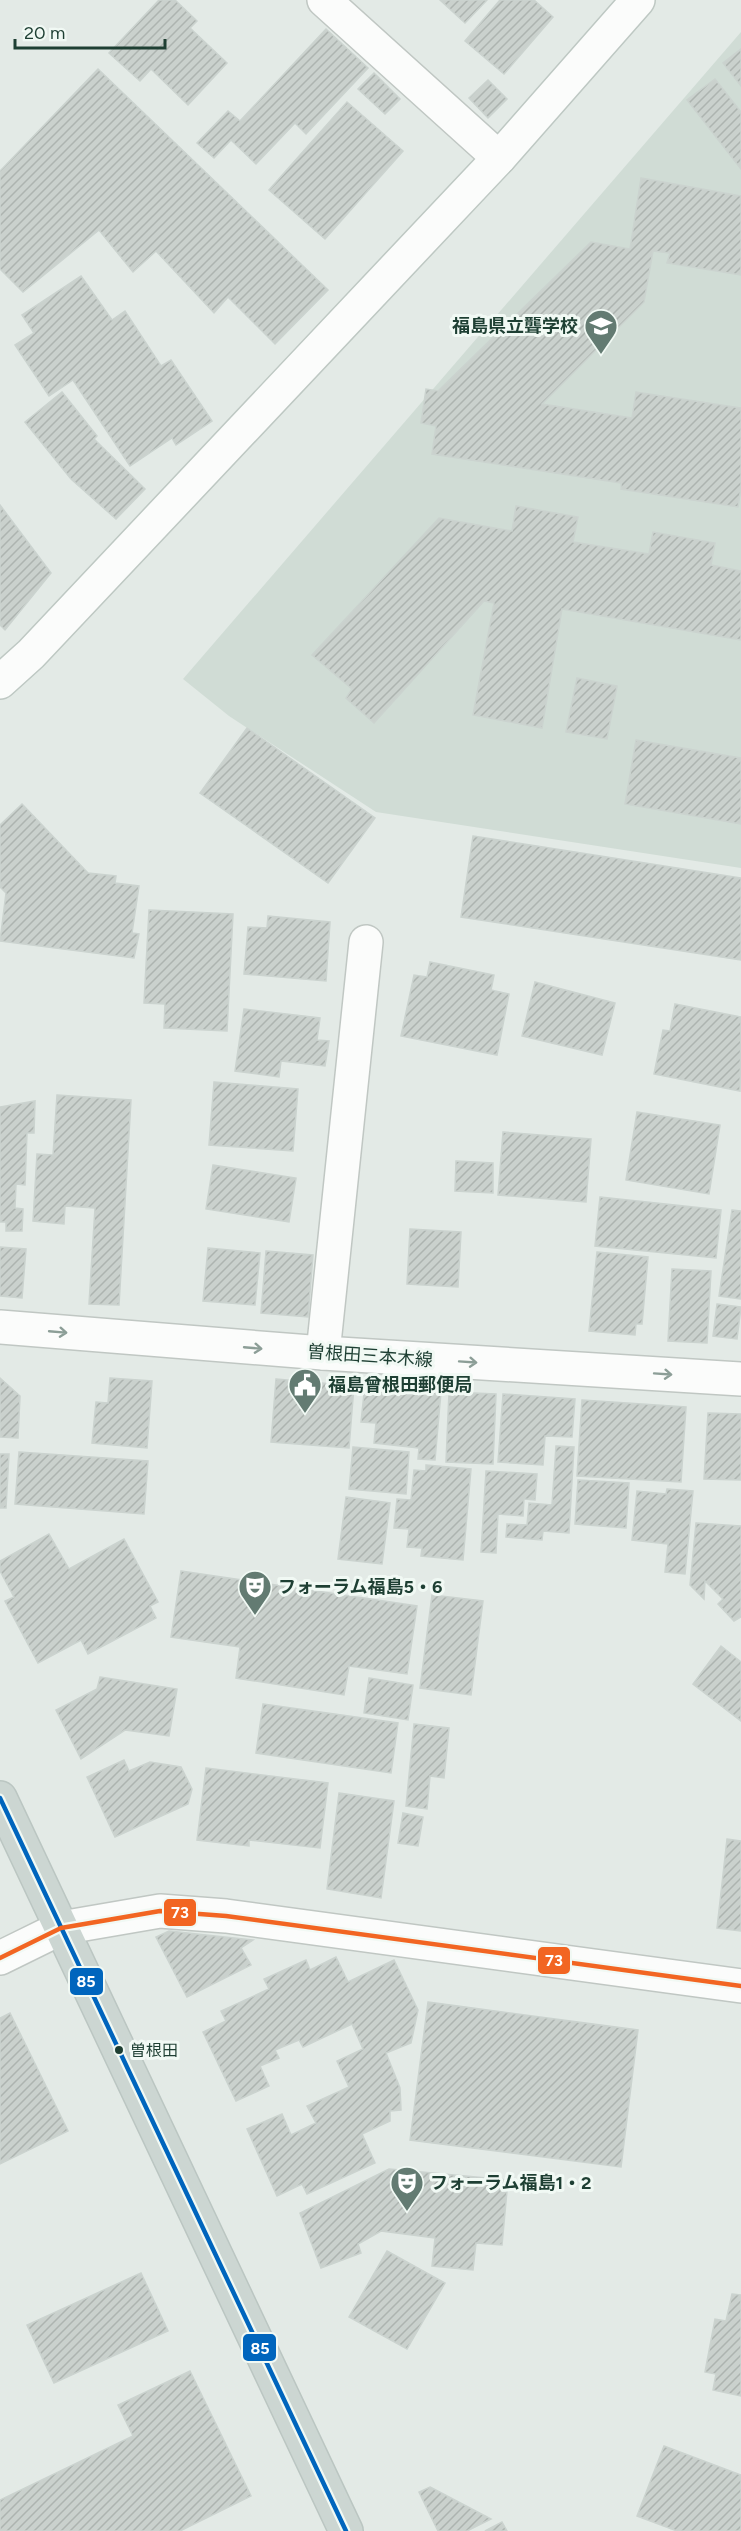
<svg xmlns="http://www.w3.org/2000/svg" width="741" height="2531" font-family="Figtree,'Noto Sans JP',sans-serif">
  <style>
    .built { fill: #d0dcd5 }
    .building { fill: url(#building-hatch); stroke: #cbd3cf; stroke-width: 1.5 }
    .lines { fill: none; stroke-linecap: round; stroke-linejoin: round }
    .street-casing { stroke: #c0c7c3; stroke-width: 36 }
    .secondary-casing { stroke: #bec8c3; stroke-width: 36 }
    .primary-casing { stroke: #bbc6c2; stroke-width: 36 }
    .street { stroke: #fbfcfb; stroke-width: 33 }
    .secondary { stroke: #fbfcfb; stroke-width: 33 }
    .primary { stroke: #ccd6d2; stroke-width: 33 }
    .bus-1-casing { stroke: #f1f9f4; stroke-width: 9 }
    .bus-2-casing { stroke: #f1f9f4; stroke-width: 9 }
    .bus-1 { stroke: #0065bd; stroke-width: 4.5 }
    .bus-2 { stroke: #f26522; stroke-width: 4.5 }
    .oneway { stroke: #8c9e97 }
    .bus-dot { fill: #1e3f33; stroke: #f1f9f4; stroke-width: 2 }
    .labels { text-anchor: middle; stroke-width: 6; stroke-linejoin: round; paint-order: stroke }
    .bus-label { font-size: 16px; fill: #1e3f33; stroke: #f1f9f4; text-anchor: start }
    .poi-label { font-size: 18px; font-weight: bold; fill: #1e3f33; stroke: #f1f9f4; text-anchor: start }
    .street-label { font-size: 18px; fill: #1e3f33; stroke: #f1f9f4 }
    .line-badge { stroke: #f1f9f4; stroke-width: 2 }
    .badge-label { font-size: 16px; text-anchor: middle; font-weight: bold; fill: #fff }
  </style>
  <defs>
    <pattern id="building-hatch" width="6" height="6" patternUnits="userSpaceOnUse" patternTransform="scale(1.5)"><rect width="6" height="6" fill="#cad1cd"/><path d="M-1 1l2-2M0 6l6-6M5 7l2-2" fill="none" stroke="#adb4b0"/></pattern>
  </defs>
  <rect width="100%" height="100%" fill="#e3eae6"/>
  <path class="built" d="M741 32V868L376 812 229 716 183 679Z"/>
  <g class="building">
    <path d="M159 0H175L197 21 190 28 227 63 188 105 151 69 140 81 109 53Z"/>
    <path d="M440 0H487L465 23Z"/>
    <path d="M500 0H534L553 17 504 74 465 41Z"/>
    <path d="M326 29 368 68 306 134 295 123 256 164 231 140 214 158 197 143 228 111 240 121Z"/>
    <path d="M741 49V86L723 63Z"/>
    <path d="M98 69 328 290 275 344 228 297 214 313 156 251 133 272 99 230 23 292 0 269V171Z"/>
    <path d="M374 73 400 99 385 114 358 89Z"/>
    <path d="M715 79 741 112V169L687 100Z"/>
    <path d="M488 80 507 99 488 118 469 98Z"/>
    <path d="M347 102 403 151 325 239 269 190Z"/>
    <path d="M641 178 741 196V275L667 263 670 253 653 251 644 302 542 404 632 418 636 392 741 408V487L738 507 621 489V483L432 454 436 426 421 423 426 389 438 391 591 242 630 249Z"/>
    <path d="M81 276 112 320 125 311 161 366 171 360 212 421 176 445 172 438 130 466 73 380 49 396 15 345 34 333 22 315Z"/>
    <path d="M62 392 97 436 94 439 145 489 116 519 71 479 25 422Z"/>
    <path d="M0 505 51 573 5 630 0 625Z"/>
    <path d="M516 506 578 517 573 542 649 554 653 532 715 543 711 565 741 571V640L562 609 542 728 473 715 494 603 484 601 374 723 346 698 352 689 312 655 439 518 512 531Z"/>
    <path d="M577 678 617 686 607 739 566 732Z"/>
    <path d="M247 728 375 818 328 883 200 793Z"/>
    <path d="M636 740 741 758V824L625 804Z"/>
    <path d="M22 804 88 873 116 876 115 883 139 886 132 933 139 934 134 958 0 941 6 893 0 887V825Z"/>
    <path d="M473 836 741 878V960L461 917Z"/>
    <path d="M149 910 233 914 227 1031 164 1028 165 1004 144 1003Z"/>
    <path d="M268 916 330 922 326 981 244 974 248 927 267 928Z"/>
    <path d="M430 962 494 975 491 990 509 994 497 1055 401 1036 414 975 427 977Z"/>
    <path d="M535 982 615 1003 602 1055 522 1036Z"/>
    <path d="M675 1004 741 1017 740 1091 654 1074 663 1030 670 1031Z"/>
    <path d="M244 1009 320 1018 317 1040 329 1041 325 1066 281 1061 279 1077 235 1071Z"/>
    <path d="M214 1082 298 1089 293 1151 209 1145Z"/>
    <path d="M57 1095 131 1100 119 1305 89 1304 95 1208 65 1206 64 1224 33 1221 37 1154 53 1155Z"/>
    <path d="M35 1101 34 1133H27L25 1185 16 1184 15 1208 23 1209 22 1231H6V1222H0V1107Z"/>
    <path d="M637 1112 720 1125 709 1194 626 1180Z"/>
    <path d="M503 1132 591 1139 586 1202 498 1195Z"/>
    <path d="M456 1161 493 1163V1193L455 1191Z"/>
    <path d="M213 1165 296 1178 289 1222 206 1209Z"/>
    <path d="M600 1197 721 1210 716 1258 595 1246Z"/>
    <path d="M732 1210 741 1211V1299L719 1296Z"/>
    <path d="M410 1229 461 1232 458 1287 407 1284Z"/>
    <path d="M0 1247 26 1249 22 1298 0 1296Z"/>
    <path d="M208 1248 260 1253 255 1305 203 1301Z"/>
    <path d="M266 1251 313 1255 308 1317 261 1313Z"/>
    <path d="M597 1252 648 1257 642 1324H636L635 1335 589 1331Z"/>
    <path d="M672 1269 711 1271 707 1343 668 1341Z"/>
    <path d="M717 1304 741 1307 737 1339 713 1336Z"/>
    <path d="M0 1378 20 1396 18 1438 0 1437Z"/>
    <path d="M110 1378 152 1381 147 1448 92 1443 96 1402 108 1403Z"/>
    <path d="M276 1379 354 1386 349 1448 271 1442Z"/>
    <path d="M365 1384 441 1392 435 1460 418 1459 419 1448 374 1443 376 1423 361 1422Z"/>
    <path d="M449 1392 496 1394 493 1464 446 1462Z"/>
    <path d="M503 1394 575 1399 572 1437 545 1436 543 1465 498 1462Z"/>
    <path d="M582 1400 686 1407 681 1482 577 1476Z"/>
    <path d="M708 1413 741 1414V1480L704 1479Z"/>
    <path d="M556 1446 574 1447 569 1533 543 1531 542 1540 506 1537 507 1524 527 1525 529 1503 552 1505Z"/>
    <path d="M353 1447 409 1452 406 1494 349 1489Z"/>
    <path d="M19 1452 148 1461 144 1514 15 1504Z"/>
    <path d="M0 1454H9L6 1508H0Z"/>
    <path d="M426 1465 471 1469 463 1560 421 1556 422 1548 407 1547 409 1529 394 1528 397 1499 411 1500 414 1470 426 1471Z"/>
    <path d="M486 1471 537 1474 535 1500 524 1499 523 1516 498 1514 496 1553 481 1552Z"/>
    <path d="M578 1480 629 1483 626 1528 575 1524Z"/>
    <path d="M667 1489 693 1491 685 1574 665 1572 668 1544 632 1540 637 1491 666 1494Z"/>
    <path d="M346 1497 390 1503 382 1564 338 1559Z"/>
    <path d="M696 1523 741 1526V1617L734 1621 718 1604 723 1599 705 1581 704 1599 690 1585Z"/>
    <path d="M49 1534 69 1569 124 1539 158 1602 150 1606 156 1618 88 1654 81 1640 38 1663 5 1601 14 1597 0 1571V1561Z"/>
    <path d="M181 1571 417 1606 407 1674 349 1666 344 1695 236 1678 240 1647 171 1637Z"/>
    <path d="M432 1595 483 1601 471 1695 420 1688Z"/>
    <path d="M721 1646 741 1662V1721L693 1684Z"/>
    <path d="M100 1677 177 1689 169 1736 125 1730 81 1759 56 1710 97 1689Z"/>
    <path d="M369 1678 413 1685 408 1720 364 1713Z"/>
    <path d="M263 1704 398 1723 391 1773 256 1753Z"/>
    <path d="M414 1724 449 1728 444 1778 430 1776 427 1809 406 1806Z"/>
    <path d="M124 1760 129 1771 150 1762 181 1767 192 1789 188 1804 115 1837 87 1777Z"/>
    <path d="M206 1768 328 1783 320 1848 249 1840V1846L197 1840Z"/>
    <path d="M339 1793 394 1801 381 1898 327 1889Z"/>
    <path d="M403 1813 423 1817 418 1846 398 1843Z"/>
    <path d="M727 1839 741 1841V1931L717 1928Z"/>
    <path d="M169 1931 253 1940 241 1948 251 1965 187 1997 156 1937Z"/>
    <path d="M336 1957 348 1982 394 1960 418 2010 411 2043 386 2053 400 2088 401 2110 390 2111V2121L362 2134 375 2163 307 2194 302 2184 277 2196 247 2129 282 2114 291 2135 316 2123 307 2106 349 2087 337 2061 363 2049 352 2024 303 2047 299 2040 275 2050 279 2058 260 2066 269 2086 236 2101 203 2032 226 2021 221 2011 269 1989 264 1979 306 1960 310 1970Z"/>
    <path d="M428 2002 638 2030 621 2167 410 2140Z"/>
    <path d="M10 2013 68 2131 0 2164V2018Z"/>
    <path d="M389 2169 508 2180 502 2245 476 2243 473 2270 432 2266 435 2238 381 2231 358 2244 361 2253 321 2268 300 2213Z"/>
    <path d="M387 2251 445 2283 407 2349 349 2317Z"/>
    <path d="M141 2273 168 2331 54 2383 27 2325Z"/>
    <path d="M732 2294 741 2295V2396L713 2390 716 2374 705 2372 715 2319 726 2321Z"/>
    <path d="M190 2371 251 2496 180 2531H0V2500L133 2436 118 2405Z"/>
    <path d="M664 2446 741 2475V2531H677L637 2516Z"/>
    <path d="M430 2487 491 2519 467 2531H438L419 2492Z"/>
    <path d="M502 2522 507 2531H485Z"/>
  </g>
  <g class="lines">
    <defs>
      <g id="street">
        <path d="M324 0 499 158"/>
        <path d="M0 1327 323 1353 741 1379"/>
        <path d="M323 1353 366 942"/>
        <path d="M0 1958 61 1928 160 1911 226 1916 741 1986"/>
      </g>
      <path id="secondary" d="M0 682 31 654 499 158 638 0"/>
      <path id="primary" d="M0 1798 346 2531"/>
    </defs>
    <use href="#street" class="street-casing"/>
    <use href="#secondary" class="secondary-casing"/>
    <use href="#primary" class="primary-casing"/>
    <use href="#street" class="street"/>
    <use href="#secondary" class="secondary"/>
    <use href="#primary" class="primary"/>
    <defs>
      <path id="bus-1" d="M0 1798 346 2531"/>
      <path id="bus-2" d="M0 1958 61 1928 160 1911 226 1916 741 1986"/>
    </defs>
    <use href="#bus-1" class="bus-1-casing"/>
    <use href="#bus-2" class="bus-2-casing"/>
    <use href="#bus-1" class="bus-1"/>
    <use href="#bus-2" class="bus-2"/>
  </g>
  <defs><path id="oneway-shaft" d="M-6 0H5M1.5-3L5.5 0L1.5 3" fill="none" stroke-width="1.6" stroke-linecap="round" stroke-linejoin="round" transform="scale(1.5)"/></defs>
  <g class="oneway">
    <use href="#oneway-shaft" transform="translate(58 1332) rotate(5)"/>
    <use href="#oneway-shaft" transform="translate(253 1348) rotate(5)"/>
    <use href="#oneway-shaft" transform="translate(468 1362) rotate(4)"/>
    <use href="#oneway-shaft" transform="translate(663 1374) rotate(4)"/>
  </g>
  <defs>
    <symbol id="school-pin" viewBox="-11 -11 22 30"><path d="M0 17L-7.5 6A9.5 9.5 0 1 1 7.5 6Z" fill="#637b72" stroke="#f1f9f4"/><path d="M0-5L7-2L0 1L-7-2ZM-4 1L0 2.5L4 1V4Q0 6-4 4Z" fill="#fff"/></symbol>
    <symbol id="civic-pin" viewBox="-11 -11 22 30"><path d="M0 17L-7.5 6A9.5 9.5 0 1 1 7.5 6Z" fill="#637b72" stroke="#f1f9f4"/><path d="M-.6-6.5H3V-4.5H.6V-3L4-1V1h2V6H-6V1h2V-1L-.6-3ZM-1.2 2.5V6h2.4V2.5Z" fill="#fff"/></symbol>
    <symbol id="theatre-pin" viewBox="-11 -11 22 30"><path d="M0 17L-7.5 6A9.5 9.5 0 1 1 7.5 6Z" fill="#637b72" stroke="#f1f9f4"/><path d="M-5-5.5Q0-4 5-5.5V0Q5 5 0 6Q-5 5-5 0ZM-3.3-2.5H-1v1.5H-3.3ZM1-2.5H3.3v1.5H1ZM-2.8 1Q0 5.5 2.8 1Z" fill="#fff"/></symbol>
  </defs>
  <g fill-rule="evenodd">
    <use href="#school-pin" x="582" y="307" width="38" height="52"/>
    <use href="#civic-pin" x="286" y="1366" width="38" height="52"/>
    <use href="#theatre-pin" x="236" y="1568" width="38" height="52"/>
    <use href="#theatre-pin" x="388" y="2164" width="38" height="52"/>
  </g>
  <circle class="bus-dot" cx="119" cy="2050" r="5"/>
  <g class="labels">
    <g class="bus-label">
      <text x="130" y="2056">曽根田</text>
    </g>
    <g class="poi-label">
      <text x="578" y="332" text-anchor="end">福島県立聾学校</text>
      <text x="328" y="1391">福島曾根田郵便局</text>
      <text x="278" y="1593">フォーラム福島5・6</text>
      <text x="430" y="2189">フォーラム福島1・2</text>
    </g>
    <g class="street-label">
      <text transform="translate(370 1356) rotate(4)" y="6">曽根田三本木線</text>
    </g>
  </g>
  <g class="line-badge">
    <rect x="163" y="1898" width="34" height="29" rx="6" fill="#f26522"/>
    <rect x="537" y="1946" width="34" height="29" rx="6" fill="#f26522"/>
    <rect x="69" y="1967" width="35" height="29" rx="6" fill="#0065bd"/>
    <rect x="242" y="2333" width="35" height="29" rx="6" fill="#0065bd"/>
  </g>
  <g class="badge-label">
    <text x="180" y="1918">73</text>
    <text x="554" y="1966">73</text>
    <text x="86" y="1987">85</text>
    <text x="260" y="2354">85</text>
  </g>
  <path d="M15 39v9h150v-9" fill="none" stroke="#1e3f33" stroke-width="3"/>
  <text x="24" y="39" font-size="18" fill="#1e3f33" stroke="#f1f9f4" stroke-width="4.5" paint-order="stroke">20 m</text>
</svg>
